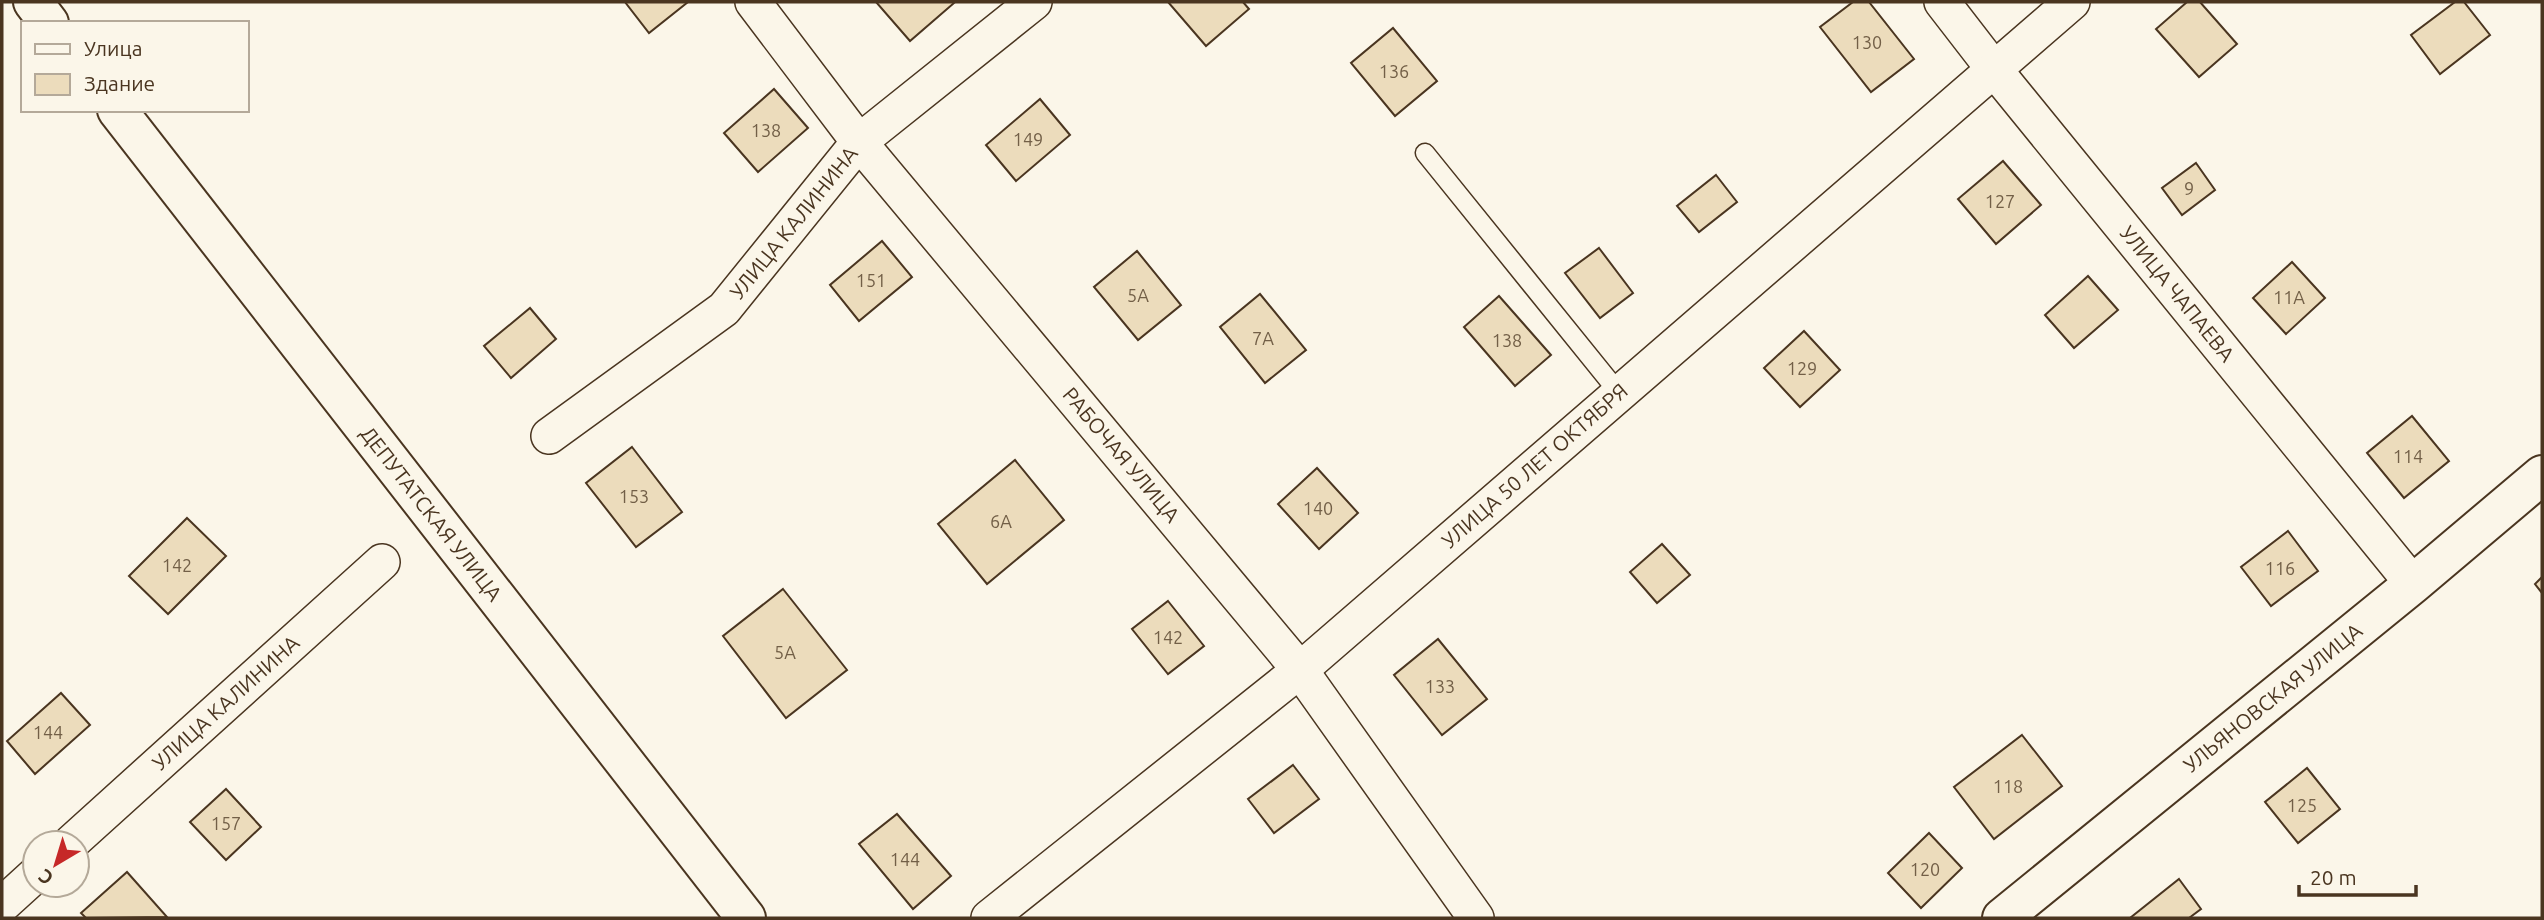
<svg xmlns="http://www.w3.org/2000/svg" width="2544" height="920" font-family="Ubuntu,sans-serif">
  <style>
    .building { fill: #ecdcbc; stroke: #4a3520; stroke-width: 2 }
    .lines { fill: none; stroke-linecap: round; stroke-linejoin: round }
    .service-casing { stroke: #4a3520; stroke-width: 21 }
    .minor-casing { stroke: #4a3520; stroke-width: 38 }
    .tertiary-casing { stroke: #4a3520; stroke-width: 42 }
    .secondary-casing { stroke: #4a3520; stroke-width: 42 }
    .service { stroke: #fbf6e9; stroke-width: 18 }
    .minor { stroke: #fbf6e9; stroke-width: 35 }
    .tertiary { stroke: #fbf6e9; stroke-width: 38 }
    .secondary { stroke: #fbf6e9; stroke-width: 38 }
    .labels { text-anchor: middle; stroke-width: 5; stroke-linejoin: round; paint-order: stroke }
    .number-label { font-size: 18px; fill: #725f47 }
    .street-label { font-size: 21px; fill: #4a3520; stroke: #fbf6e9 }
  </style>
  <rect width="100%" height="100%" fill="#fbf6e9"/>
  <g class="building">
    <path d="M625 2H688L649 33Z"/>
    <path d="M876 2H953L954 3 910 41Z"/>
    <path d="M1168 2H1243L1249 9 1206 46Z"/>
    <path d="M1853 2H1869L1914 59 1871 92 1820 27Z"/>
    <path d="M2187 2H2200L2237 44 2199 77 2156 29Z"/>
    <path d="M2455 2H2464L2490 35 2440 74 2411 35Z"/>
    <path d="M1393 28 1437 81 1395 116 1351 63Z"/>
    <path d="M774 89 808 128 758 172 724 133Z"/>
    <path d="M1040 99 1070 135 1016 181 986 145Z"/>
    <path d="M2003 161 2041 205 1996 244 1958 199Z"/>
    <path d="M2196 163 2215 190 2182 215 2162 188Z"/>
    <path d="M1716 175 1737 202 1699 232 1677 206Z"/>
    <path d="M882 241 912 277 859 321 830 285Z"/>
    <path d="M1599 248 1633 293 1600 318 1565 273Z"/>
    <path d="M1137 251 1181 305 1138 340 1094 287Z"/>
    <path d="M2292 262 2325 298 2286 334 2253 298Z"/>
    <path d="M2088 276 2118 310 2074 348 2045 315Z"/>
    <path d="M1260 294 1306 350 1265 383 1220 327Z"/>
    <path d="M1499 296 1551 355 1515 386 1464 327Z"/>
    <path d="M530 308 556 339 511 378 484 346Z"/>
    <path d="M1804 331 1840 370 1800 407 1764 368Z"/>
    <path d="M2412 416 2449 461 2404 498 2367 453Z"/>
    <path d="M632 447 682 512 636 547 586 483Z"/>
    <path d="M1015 460 1064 520 987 584 938 524Z"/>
    <path d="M1317 468 1358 513 1319 549 1278 504Z"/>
    <path d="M187 518 226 556 168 614 129 576Z"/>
    <path d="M2288 531 2318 571 2271 606 2241 567Z"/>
    <path d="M1662 544 1690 575 1657 603 1630 572Z"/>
    <path d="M2542 577V593L2535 584Z"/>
    <path d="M783 589 847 670 786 718 723 636Z"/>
    <path d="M1168 601 1204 646 1168 674 1132 629Z"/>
    <path d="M1438 639 1487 699 1442 735 1394 675Z"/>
    <path d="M61 693 90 725 35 774 7 741Z"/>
    <path d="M2022 735 2062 786 1994 839 1954 787Z"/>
    <path d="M1293 765 1319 799 1274 833 1248 799Z"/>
    <path d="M2307 768 2340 809 2298 843 2265 802Z"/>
    <path d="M226 789 261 827 226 860 190 822Z"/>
    <path d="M897 814 951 876 913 909 859 844Z"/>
    <path d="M1929 833 1962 868 1921 908 1888 873Z"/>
    <path d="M127 872 167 917 86 918 81 913Z"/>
    <path d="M2179 879 2201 909 2189 918H2130Z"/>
  </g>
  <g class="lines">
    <defs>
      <path id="service" d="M1425 153 1619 393"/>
      <g id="minor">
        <path d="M753 2 859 142 1300 670 1476 918"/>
        <path d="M1942 2 1993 68 2413 584"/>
        <path d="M549 436 724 309 859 142 1034 2"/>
        <path d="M71 843 382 562"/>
        <path d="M2 905 35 875"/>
        <path d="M989 918 1300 670 2072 2"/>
      </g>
      <path id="tertiary" d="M2002 918 2413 584 2542 475"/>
      <g id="secondary">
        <path d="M33 2 49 23"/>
        <path d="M117 110 746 918"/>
      </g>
    </defs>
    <use href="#service" class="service-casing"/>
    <use href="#minor" class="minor-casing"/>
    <use href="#tertiary" class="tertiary-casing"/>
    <use href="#secondary" class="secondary-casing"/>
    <use href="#service" class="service"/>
    <use href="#minor" class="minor"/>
    <use href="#tertiary" class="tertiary"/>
    <use href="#secondary" class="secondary"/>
  </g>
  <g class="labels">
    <g class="number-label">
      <text x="1867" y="49">130</text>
      <text x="1394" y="78">136</text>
      <text x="766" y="137">138</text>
      <text x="1028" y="146">149</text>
      <text x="2189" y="195">9</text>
      <text x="2000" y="208">127</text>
      <text x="871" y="287">151</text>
      <text x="1138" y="302">5А</text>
      <text x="2289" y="304">11А</text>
      <text x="1263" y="345">7А</text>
      <text x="1507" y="347">138</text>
      <text x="1802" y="375">129</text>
      <text x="2408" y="463">114</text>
      <text x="634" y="503">153</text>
      <text x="1318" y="515">140</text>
      <text x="1001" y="528">6А</text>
      <text x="177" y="572">142</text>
      <text x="2280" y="575">116</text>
      <text x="1168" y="644">142</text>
      <text x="785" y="659">5А</text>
      <text x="1440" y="693">133</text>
      <text x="48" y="739">144</text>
      <text x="2008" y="793">118</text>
      <text x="2302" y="812">125</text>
      <text x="226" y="830">157</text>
      <text x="905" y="866">144</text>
      <text x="1925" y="876">120</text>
    </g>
    <g class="street-label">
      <text transform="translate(794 223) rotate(-51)" y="7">УЛИЦА КАЛИНИНА</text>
      <text transform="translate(2177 294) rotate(51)" y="7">УЛИЦА ЧАПАЕВА</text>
      <text transform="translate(1121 455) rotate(50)" y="7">РАБОЧАЯ УЛИЦА</text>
      <text transform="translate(1535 466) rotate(-41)" y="7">УЛИЦА 50 ЛЕТ ОКТЯБРЯ</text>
      <text transform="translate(431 514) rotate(52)" y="7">ДЕПУТАТСКАЯ УЛИЦА</text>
      <text transform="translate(2273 698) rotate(-39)" y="7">УЛЬЯНОВСКАЯ УЛИЦА</text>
      <text transform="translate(226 703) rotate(-42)" y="7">УЛИЦА КАЛИНИНА</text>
    </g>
  </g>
  <rect width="2544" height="920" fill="none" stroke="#4a3520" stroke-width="7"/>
  <rect x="21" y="21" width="228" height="91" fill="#fbf6e9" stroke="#b4a999" stroke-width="2"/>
  <rect x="35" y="44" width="35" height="10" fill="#fbf6e9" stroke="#b4a999" stroke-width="2"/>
  <text x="84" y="56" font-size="21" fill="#4a3520">Улица</text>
  <rect x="35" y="74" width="35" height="21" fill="#ecdcbc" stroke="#b4a999" stroke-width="2"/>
  <text x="84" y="91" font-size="21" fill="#4a3520">Здание</text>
  <g transform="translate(56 864) rotate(218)"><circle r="33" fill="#fbf6e9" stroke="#b4a999" stroke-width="2"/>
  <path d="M0-5L12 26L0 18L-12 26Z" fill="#c62828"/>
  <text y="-10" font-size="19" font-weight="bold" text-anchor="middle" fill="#4a3520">С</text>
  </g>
  <path d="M2299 885v10h117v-10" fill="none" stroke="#4a3520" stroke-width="3.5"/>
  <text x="2310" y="885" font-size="21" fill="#4a3520" stroke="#fbf6e9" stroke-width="5" paint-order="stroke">20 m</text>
</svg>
